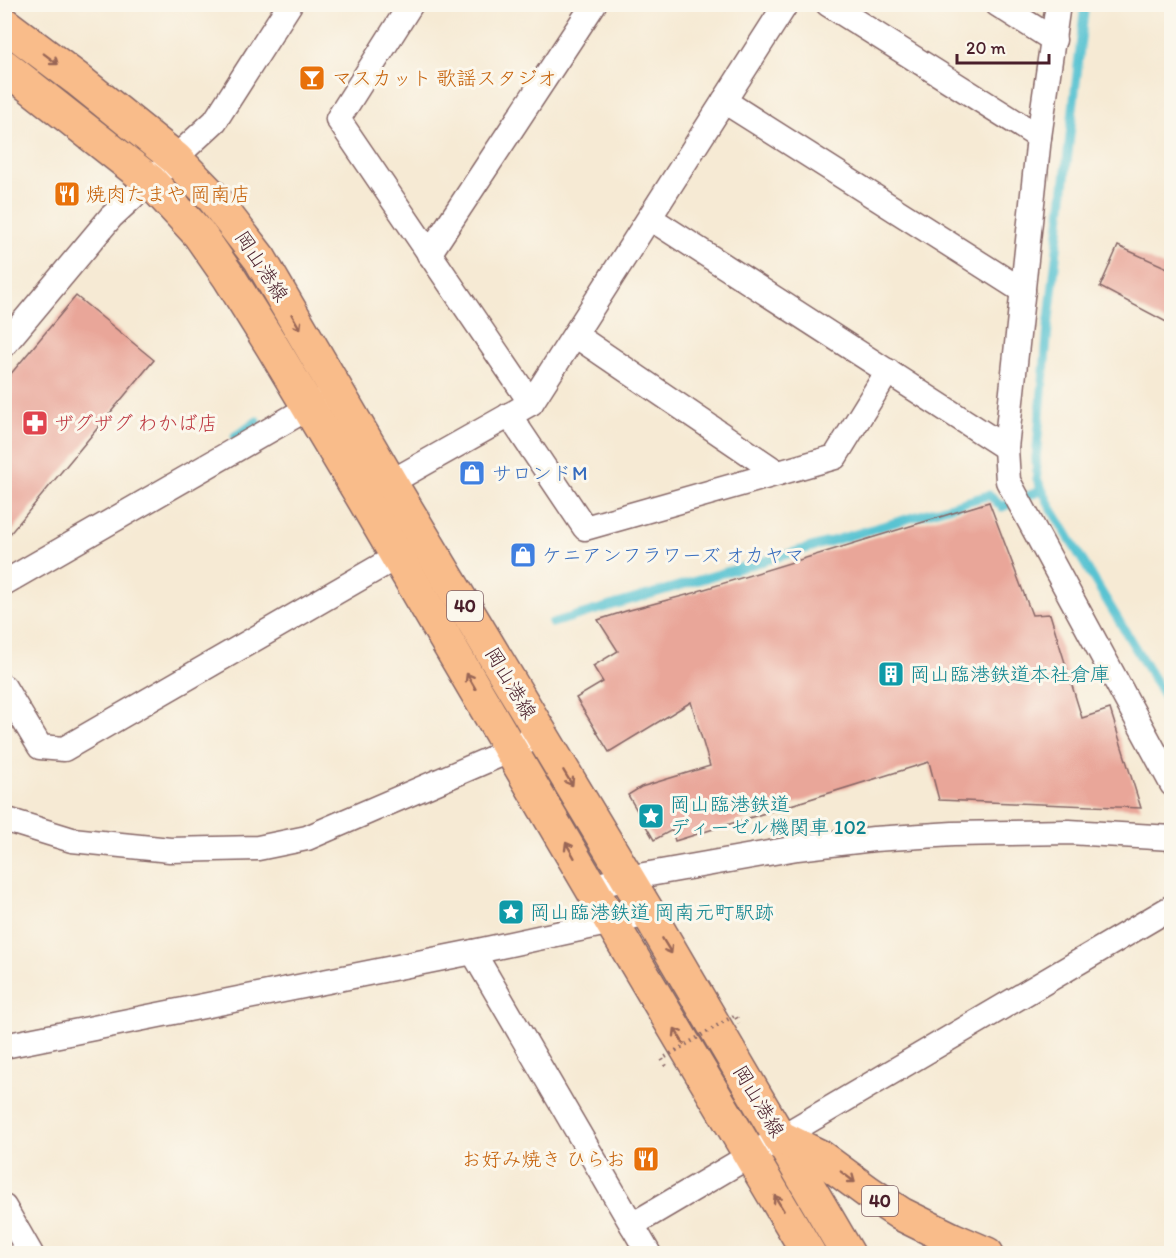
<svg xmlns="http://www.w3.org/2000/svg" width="1176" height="1258" font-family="Itim,'Klee One',sans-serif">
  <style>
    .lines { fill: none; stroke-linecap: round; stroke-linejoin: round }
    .stream { stroke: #58c3d2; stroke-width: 9 }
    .building { fill: #e9a699 }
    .street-casing { stroke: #866666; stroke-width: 27 }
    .primary-casing { stroke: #866666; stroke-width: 36 }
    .street { stroke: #fff; stroke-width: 24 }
    .primary { stroke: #f9bc8a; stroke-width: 33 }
    .path-bridge { stroke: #866666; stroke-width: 4; stroke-dasharray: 1.5 4.5; stroke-linecap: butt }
    .oneway { stroke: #996656 }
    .labels { text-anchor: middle; stroke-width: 6; stroke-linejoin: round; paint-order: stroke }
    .shield { fill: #fbf7ec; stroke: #7f6065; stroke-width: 1.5 }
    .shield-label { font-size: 18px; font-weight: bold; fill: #4a1f2b }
    .food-label { font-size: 20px; fill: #c56008; stroke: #fbf7ec; text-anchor: start }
    .street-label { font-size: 20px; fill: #4a1f2b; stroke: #fbf7ec }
    .health-label { font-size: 20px; fill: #be3a42; stroke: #fbf7ec; text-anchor: start }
    .shop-label { font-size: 20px; fill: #366cbe; stroke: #fbf7ec; text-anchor: start }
    .culture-label { font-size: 20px; fill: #0d838f; stroke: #fbf7ec; text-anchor: start }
  </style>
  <rect width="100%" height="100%" fill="#fbf7ec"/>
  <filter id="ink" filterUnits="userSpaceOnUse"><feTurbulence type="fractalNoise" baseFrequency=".0167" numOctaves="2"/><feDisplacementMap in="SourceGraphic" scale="12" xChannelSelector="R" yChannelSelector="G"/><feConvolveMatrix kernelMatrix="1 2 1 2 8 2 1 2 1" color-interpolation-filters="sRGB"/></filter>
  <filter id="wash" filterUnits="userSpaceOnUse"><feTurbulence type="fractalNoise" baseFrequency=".008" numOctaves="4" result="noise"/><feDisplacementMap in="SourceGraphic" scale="24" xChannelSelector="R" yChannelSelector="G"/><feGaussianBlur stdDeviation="1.35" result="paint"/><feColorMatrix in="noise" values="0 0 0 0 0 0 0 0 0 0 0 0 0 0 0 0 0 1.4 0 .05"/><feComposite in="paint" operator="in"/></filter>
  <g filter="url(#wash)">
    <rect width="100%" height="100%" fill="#f6ead4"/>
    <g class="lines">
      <g class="stream">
        <path d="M1085 4 1048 328 1036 458 1037 479 1051 508 1172 709"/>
        <path d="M235 436 245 430 257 421"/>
        <path d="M552 623 989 495 1002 507 1042 490"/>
      </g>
    </g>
    <g id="blocks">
      <g class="building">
        <path d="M1118 246 1172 270V325L1100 287Z"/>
        <path d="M76 296 154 360 4 541V382Z"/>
        <path d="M989 502 1032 615 1050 614 1082 718 1110 709 1141 808 939 800 929 762 675 841 672 830 654 840 628 795 641 787 710 766 691 702 609 752 576 698 603 682 593 666 618 651 598 620 626 611 698 592V591Z"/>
      </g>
    </g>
  </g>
  <g filter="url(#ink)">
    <use href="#blocks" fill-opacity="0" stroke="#866666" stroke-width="1.5"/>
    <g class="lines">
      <defs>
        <g id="street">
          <path d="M411 4 338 119 531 403"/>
          <path d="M828 4 1039 137"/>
          <path d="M997 4 1054 40"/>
          <path d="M1058 4 1039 137 1006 448 1008 481 1172 784"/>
          <path d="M724 101 1023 291"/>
          <path d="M650 218 1006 448"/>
          <path d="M429 254 594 4"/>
          <path d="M575 335 778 473"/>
          <path d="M4 345 111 217 215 121 290 4"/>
          <path d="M509 415 585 528 835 457 888 371"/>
          <path d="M375 491 531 403 786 4"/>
          <path d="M4 583 322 400"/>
          <path d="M4 687 40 747 64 749 412 548"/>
          <path d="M4 819 72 840 170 850 258 848 307 838 511 750 541 734"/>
          <path d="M591 887 627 878 797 848 874 839 953 834 1069 832 1172 838"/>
          <path d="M473 952 649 1254"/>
          <path d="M4 1046 473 952 649 914"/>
          <path d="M4 1207 31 1254"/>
          <path d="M632 1225 1172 907"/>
        </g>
        <g id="primary">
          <path d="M4 24 77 79 175 158 210 194 260 259 390 482 649 914 848 1254"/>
          <path d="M4 66 150 181 199 234 229 277 272 346 363 498 612 923 809 1254"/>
          <path d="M780 1137 819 1156 868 1192 901 1214 952 1239 987 1254"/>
        </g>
      </defs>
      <use href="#street" class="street-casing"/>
      <use href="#primary" class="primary-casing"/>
      <use href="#street" class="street"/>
      <use href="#primary" class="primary"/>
      <path class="path-bridge" d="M666 1066 662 1059 735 1015 739 1023"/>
    </g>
    <defs><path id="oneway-shaft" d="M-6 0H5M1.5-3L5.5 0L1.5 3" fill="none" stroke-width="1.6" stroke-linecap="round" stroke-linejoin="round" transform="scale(1.5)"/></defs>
    <g class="oneway">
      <use href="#oneway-shaft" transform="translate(51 59) rotate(37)"/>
      <use href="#oneway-shaft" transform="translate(296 322) rotate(60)"/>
      <use href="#oneway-shaft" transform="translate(471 681) rotate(-120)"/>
      <use href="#oneway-shaft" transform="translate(568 778) rotate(59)"/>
      <use href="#oneway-shaft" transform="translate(570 850) rotate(-120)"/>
      <use href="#oneway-shaft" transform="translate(667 946) rotate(59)"/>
      <use href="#oneway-shaft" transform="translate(679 1036) rotate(-121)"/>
      <use href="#oneway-shaft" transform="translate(848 1177) rotate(37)"/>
      <use href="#oneway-shaft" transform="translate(779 1203) rotate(-121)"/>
    </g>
  </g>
  <defs>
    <symbol id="bar-square" viewBox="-11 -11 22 22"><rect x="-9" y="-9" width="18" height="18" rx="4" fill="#e8710a" stroke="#fbf7ec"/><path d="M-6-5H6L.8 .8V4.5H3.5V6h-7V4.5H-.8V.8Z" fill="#fff"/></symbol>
    <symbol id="restaurant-square" viewBox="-11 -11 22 22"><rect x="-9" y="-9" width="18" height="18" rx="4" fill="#e8710a" stroke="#fbf7ec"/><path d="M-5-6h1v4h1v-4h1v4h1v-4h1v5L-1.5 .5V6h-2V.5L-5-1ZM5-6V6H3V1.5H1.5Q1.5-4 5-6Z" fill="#fff"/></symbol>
    <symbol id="pharmacy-square" viewBox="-11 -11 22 22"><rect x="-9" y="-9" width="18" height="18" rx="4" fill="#e0444e" stroke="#fbf7ec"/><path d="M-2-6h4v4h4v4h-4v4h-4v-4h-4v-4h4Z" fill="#fff"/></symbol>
    <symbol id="shop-square" viewBox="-11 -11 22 22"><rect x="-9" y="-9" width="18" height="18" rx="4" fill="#3f7fe0" stroke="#fbf7ec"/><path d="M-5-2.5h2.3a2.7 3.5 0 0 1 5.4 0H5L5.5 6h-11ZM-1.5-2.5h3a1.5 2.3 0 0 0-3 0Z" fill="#fff"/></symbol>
    <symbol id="building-square" viewBox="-11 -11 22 22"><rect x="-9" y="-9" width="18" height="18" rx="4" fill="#0f9aa8" stroke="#fbf7ec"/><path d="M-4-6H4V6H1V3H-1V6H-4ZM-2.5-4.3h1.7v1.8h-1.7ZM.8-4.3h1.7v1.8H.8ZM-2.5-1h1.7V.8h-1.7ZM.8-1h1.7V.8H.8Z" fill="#fff"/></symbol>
    <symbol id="sight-square" viewBox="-11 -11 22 22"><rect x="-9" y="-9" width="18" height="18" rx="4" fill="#0f9aa8" stroke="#fbf7ec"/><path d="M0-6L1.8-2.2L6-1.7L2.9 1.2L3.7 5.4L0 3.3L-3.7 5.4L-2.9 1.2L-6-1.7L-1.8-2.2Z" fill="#fff"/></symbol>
  </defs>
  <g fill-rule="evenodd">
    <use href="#bar-square" x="297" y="63" width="30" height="30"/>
    <use href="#restaurant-square" x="52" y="179" width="30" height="30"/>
    <use href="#pharmacy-square" x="20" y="408" width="30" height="30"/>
    <use href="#shop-square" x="457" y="458" width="30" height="30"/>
    <use href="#shop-square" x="508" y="540" width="30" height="30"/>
    <use href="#building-square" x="876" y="659" width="30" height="30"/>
    <use href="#sight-square" x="636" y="801" width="30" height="30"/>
    <use href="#sight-square" x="496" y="897" width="30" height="30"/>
    <use href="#restaurant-square" x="631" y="1144" width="30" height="30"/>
  </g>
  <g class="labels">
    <g class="shield">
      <rect x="447" y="591" width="36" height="30" rx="4.5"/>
      <rect x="862" y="1186" width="36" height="30" rx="4.5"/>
    </g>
    <g class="shield-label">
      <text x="465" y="612">40</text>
      <text x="880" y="1207">40</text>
    </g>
    <g class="food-label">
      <text x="332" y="85">マスカット 歌謡スタジオ</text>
      <text x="86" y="201">焼肉たまや 岡南店</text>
      <text x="626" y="1166" text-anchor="end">お好み焼き ひらお</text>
    </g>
    <g class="street-label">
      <text transform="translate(262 266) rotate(57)" y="7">岡山港線</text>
      <text transform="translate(511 683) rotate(59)" y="7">岡山港線</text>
      <text transform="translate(759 1101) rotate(59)" y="7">岡山港線</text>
    </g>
    <g class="health-label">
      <text x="54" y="430">ザグザグ わかば店</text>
    </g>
    <g class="shop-label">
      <text x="492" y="480">サロンドM</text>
      <text x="542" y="562">ケニアンフラワーズ オカヤマ</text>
    </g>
    <g class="culture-label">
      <text x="910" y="681">岡山臨港鉄道本社倉庫</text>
      <text x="670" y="811">岡山臨港鉄道<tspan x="670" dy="23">ディーゼル機関車 102</tspan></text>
      <text x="530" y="919">岡山臨港鉄道 岡南元町駅跡</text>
    </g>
  </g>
  <rect width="1176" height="1258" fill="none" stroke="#fbf7ec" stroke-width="24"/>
  <path d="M957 54v9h92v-9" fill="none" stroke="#4a1f2b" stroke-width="3"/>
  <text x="966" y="54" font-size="18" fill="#4a1f2b" stroke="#fbf7ec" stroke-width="4.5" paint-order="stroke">20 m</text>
</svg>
